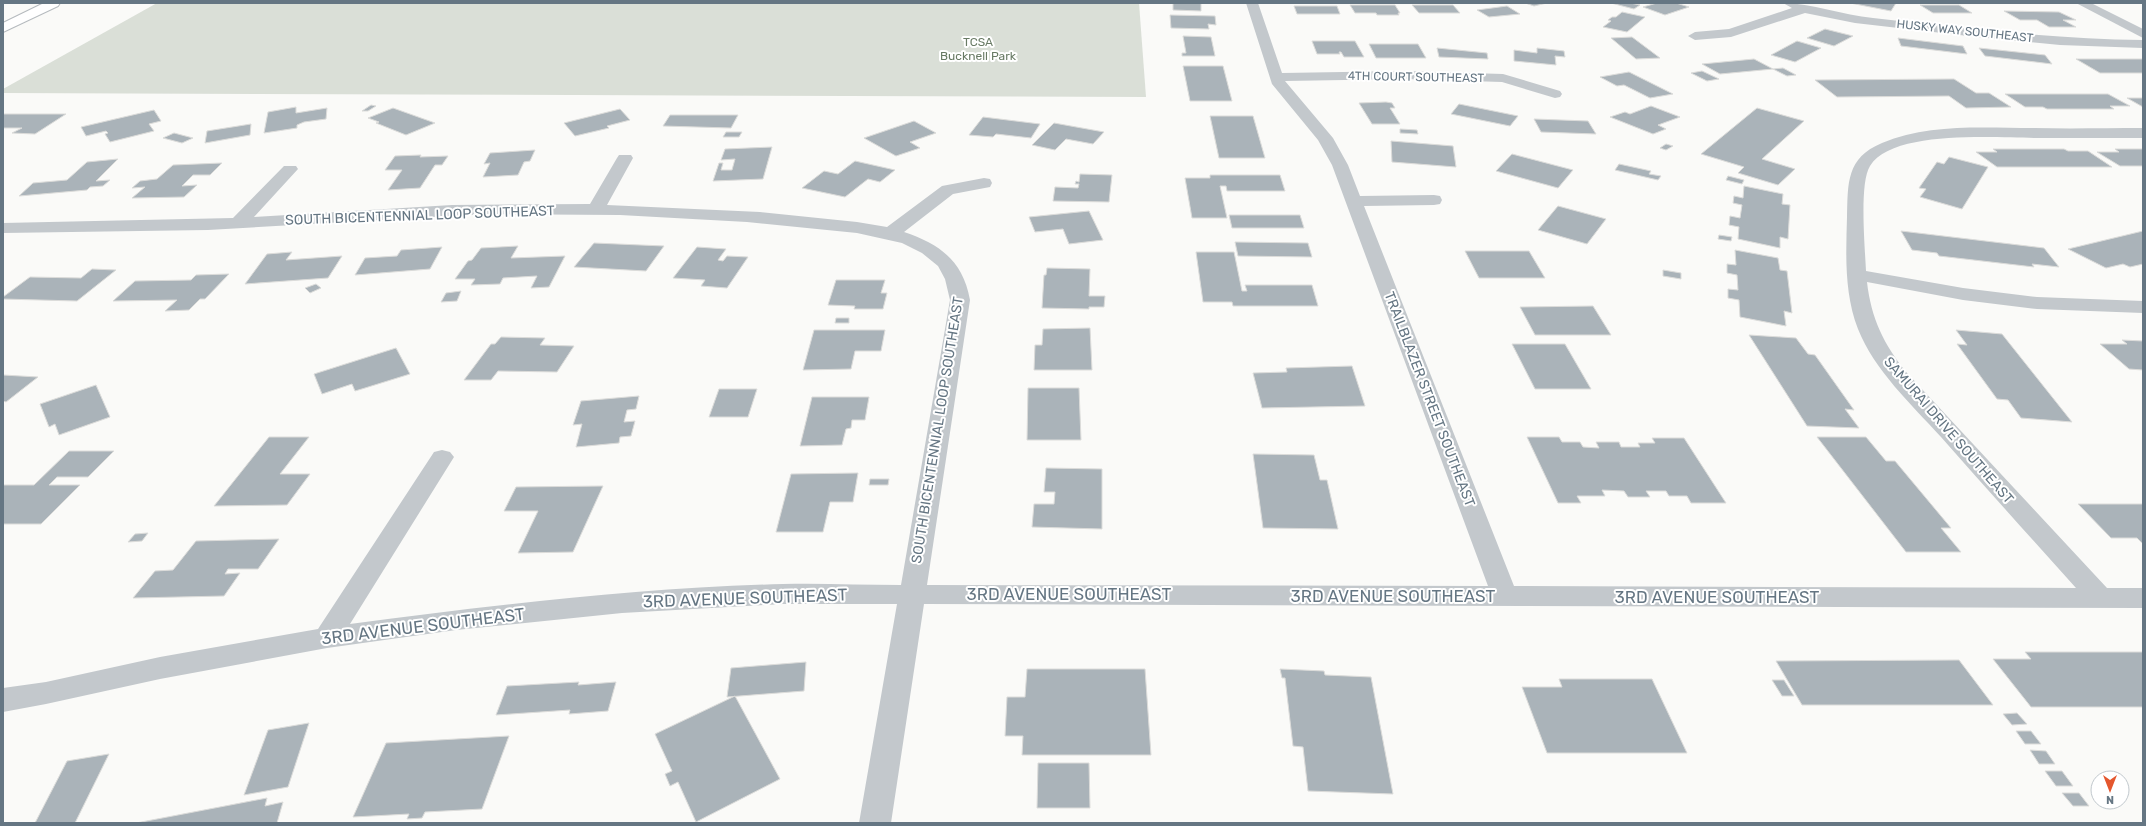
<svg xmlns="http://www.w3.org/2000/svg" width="2146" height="826" font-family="Rubik,sans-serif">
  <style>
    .green { fill: #dadfd7 }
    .building { fill: #aab3b9; stroke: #dcdcda }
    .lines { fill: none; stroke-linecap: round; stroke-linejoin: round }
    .primary-casing { stroke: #b5babe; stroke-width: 2 }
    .minor { fill: #c3c8cc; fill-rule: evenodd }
    .primary { fill: #fff; fill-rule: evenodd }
    .labels { text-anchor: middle; stroke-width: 4; stroke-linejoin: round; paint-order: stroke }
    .far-street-label { font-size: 12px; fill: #657683; stroke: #fff }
    .far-park-label { font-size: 12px; fill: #687a64; stroke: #fff }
    .street-label { font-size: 14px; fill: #657683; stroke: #fff }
    .near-street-label { font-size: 17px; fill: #657683; stroke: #fff }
  </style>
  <rect width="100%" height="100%" fill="#fafaf8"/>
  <path class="green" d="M157 3H1139L1146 97 3 93V89Z"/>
  <g class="building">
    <path d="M1173 3H1201V11L1173 10Z"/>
    <path d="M1525 3H1547L1534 6Z"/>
    <path d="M1611 3H1630L1640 5 1634 9Z"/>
    <path d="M1657 3H1676L1689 7 1665 15 1643 7Z"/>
    <path d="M1850 3H1896L1891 11Z"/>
    <path d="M1350 5H1395L1400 13H1398L1399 15H1377L1376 13H1355Z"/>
    <path d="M1412 5H1453L1460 13H1419Z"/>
    <path d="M1920 5H1959L1972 13H1933Z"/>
    <path d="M1294 6H1337L1340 14H1297Z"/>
    <path d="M1507 6 1520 14 1489 17 1477 10Z"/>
    <path d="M2004 11 2059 12 2076 20H2063L2076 27H2049L2037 20H2020Z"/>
    <path d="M1622 12 1645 17 1627 32 1603 27 1611 21 1608 20 1612 17H1616Z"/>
    <path d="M1170 15 1215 16 1216 25 1208 24 1209 29 1171 28Z"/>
    <path d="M1825 29 1853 36 1834 46 1807 38Z"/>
    <path d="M1183 36 1211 37 1215 56H1182V53H1186Z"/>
    <path d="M1632 37 1660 58 1636 59 1611 38Z"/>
    <path d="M1898 38 1963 46 1967 54 1901 46Z"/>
    <path d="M1312 41H1355L1364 57H1344L1341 52H1339L1340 54H1317Z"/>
    <path d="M1797 41 1821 48 1795 62 1771 55Z"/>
    <path d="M1369 44H1418L1426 58H1376Z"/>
    <path d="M1437 48 1487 53 1488 59 1439 57Z"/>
    <path d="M1537 48 1564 51 1565 57 1555 56 1556 65 1514 61V50L1537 53Z"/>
    <path d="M1979 48 2045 55 2052 64 1985 56Z"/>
    <path d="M1754 59 1773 69 1720 74 1702 64Z"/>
    <path d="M2076 59H2143V73H2100Z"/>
    <path d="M1183 66H1223L1232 101H1190Z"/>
    <path d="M1783 68 1796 75 1787 76 1773 69Z"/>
    <path d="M1702 71 1719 79 1707 81 1691 73Z"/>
    <path d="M1629 72 1673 94 1650 98 1624 85 1617 86 1600 77Z"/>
    <path d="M1954 79 1976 93H1989L2011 107 1966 108 1949 96 1837 97 1815 80Z"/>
    <path d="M2005 94H2108L2130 106H2110L2114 109H2047L2043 107H2025Z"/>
    <path d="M2127 98H2143V107Z"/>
    <path d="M1386 102 1392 103 1395 108H1390L1400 124H1372L1359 103Z"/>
    <path d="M1459 104 1518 116 1510 126 1451 114Z"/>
    <path d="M371 105 376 106 368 111H362Z"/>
    <path d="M1651 106 1680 117 1658 125 1666 129 1653 134 1610 117 1625 112 1630 114Z"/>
    <path d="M296 107V113L327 108 326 119 304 122 297 125V128L264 133 268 112Z"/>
    <path d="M393 108 435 123 406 135 376 123 379 122 368 118Z"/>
    <path d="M1757 108 1804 121 1762 159 1795 169 1778 185 1738 173 1744 167 1701 154Z"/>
    <path d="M620 109 630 120 607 126 609 128 575 136 564 123Z"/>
    <path d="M154 110 161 121 149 124 154 131 110 142 105 134 108 133 106 131 86 136 81 127Z"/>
    <path d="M3 114H66L35 134 12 133 22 128H3Z"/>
    <path d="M670 115H738L731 128 663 126Z"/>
    <path d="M1210 116H1253L1265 158H1219Z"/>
    <path d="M983 117 1040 124 1031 138 996 134 993 137 969 135Z"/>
    <path d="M1534 119 1588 121 1596 134 1541 132Z"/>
    <path d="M914 121 936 133 910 142 920 148 896 156 864 138Z"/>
    <path d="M1054 123 1104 132 1093 144 1066 139 1055 150 1032 145Z"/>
    <path d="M251 124 250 135 205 143 207 131Z"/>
    <path d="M1400 129 1417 130 1418 134 1400 133Z"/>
    <path d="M726 132H742L739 137H723Z"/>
    <path d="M174 133 193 138 182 143 163 138Z"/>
    <path d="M1391 141 1453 146 1456 167 1392 162Z"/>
    <path d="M1666 144 1673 146 1666 150 1660 148Z"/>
    <path d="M772 147 763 179 713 181 719 163H723L721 170H732L735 159 721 160 725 149Z"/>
    <path d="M1993 149H2064L2068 151H2088L2112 167H1997L1976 152H1997Z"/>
    <path d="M2115 149H2143V166H2120L2097 152H2119Z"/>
    <path d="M535 150 530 161 524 162 518 175 483 177 490 163 484 164 490 153Z"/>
    <path d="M1512 154 1573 170 1558 188 1496 171Z"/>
    <path d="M421 155 420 157 448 156 442 165H435L420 188 388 190 402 170H385L395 156Z"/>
    <path d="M1949 157 1988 167 1962 209 1920 197 1926 189 1919 188 1937 162 1944 164Z"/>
    <path d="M118 159 96 181 110 180 103 186 90 187 87 190 19 196 33 183 67 180 87 162Z"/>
    <path d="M855 161 895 170 880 182 868 179 845 197 802 188 824 171 838 174Z"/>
    <path d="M222 163 210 175H193L182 186 197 185 184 197 132 198 145 187 132 188 140 181 157 179 173 165Z"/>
    <path d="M1619 164 1651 171 1649 174 1661 176 1658 180 1615 170Z"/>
    <path d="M1080 174 1112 175 1109 202 1053 201 1055 187 1078 188 1079 184H1075L1076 181 1079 182Z"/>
    <path d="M1210 175H1280L1285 191H1227L1226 186H1220L1227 218H1192L1185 178H1210Z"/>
    <path d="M1728 176 1744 180 1742 184 1726 180Z"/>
    <path d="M1744 186 1783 194 1782 204 1790 205 1788 239 1780 237V248L1738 239 1739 227 1729 225 1730 216 1740 218 1742 205 1733 203 1734 196 1743 198Z"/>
    <path d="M1558 206 1606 219 1587 244 1538 230Z"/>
    <path d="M1089 211 1103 240 1069 244 1063 229 1035 232 1029 217Z"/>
    <path d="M1229 215H1300L1304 228H1232Z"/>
    <path d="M1901 231 2044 248 2059 267 2032 264 2034 267 1939 256 1937 253 1912 250Z"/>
    <path d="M2143 231V264L2130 267 2123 264 2106 268 2068 249Z"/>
    <path d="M1719 235 1732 237 1731 241 1718 239Z"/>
    <path d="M1235 242 1308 243 1312 257 1238 256Z"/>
    <path d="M594 243 664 246 646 271 574 267Z"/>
    <path d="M518 246 511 258 565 256 549 287 531 288 537 276 503 278 500 284 471 285 475 279H455L468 261 472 260 481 248Z"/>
    <path d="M442 247 430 269 355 275 365 258 397 256 401 250Z"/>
    <path d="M697 247 726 249 718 260 723 261 727 256 748 257 727 288 701 286 705 280 673 278Z"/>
    <path d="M1735 250 1778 258 1780 270 1787 271 1792 313 1784 311 1786 326 1740 317 1739 300 1728 298V289L1738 290 1737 275 1727 273V264L1736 265Z"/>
    <path d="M1465 251H1529L1545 278H1479Z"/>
    <path d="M292 252 286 260 342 256 328 278 245 284 267 254Z"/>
    <path d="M1196 252H1234L1242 291H1247L1245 285H1312L1318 306H1233L1232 302H1203Z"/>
    <path d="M1047 268 1090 269 1089 296H1105L1104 307H1089V309L1042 308 1044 275H1046Z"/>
    <path d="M92 269 116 270 77 301 3 299V297L30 277 81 278Z"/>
    <path d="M1663 270 1681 273V279L1663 276Z"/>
    <path d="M229 274 205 299H200L189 310 165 311 177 300 113 301 135 281 191 280 196 275Z"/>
    <path d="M836 280H885L881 293H887L883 309H854L855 306 828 305Z"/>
    <path d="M316 284 321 288 310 293 305 288Z"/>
    <path d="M461 291 457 301 441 302 446 293Z"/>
    <path d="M1593 306 1611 335H1535L1520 307Z"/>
    <path d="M836 318H849V323H835Z"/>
    <path d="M1090 328 1092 370H1034L1035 345H1042L1043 329Z"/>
    <path d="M814 330H885L881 351H855L851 369 803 370Z"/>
    <path d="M1956 330 2002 334 2072 422 2021 418 2008 400 1997 399 1957 344 1967 345Z"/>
    <path d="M1749 335 1796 338 1808 354 1815 355 1854 410 1845 409 1859 428 1807 426Z"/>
    <path d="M501 337 545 338 540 345 574 346 557 372 498 371 491 380H464L491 344H495Z"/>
    <path d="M2122 340 2143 341V370L2129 369 2100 344H2127Z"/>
    <path d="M1512 344H1565L1591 389H1535Z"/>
    <path d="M396 348 410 374 365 388 355 391 352 384 322 394 314 374Z"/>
    <path d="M1352 366 1365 406 1262 408 1253 373 1287 372 1286 368Z"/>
    <path d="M3 375 38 377 6 402 3 401Z"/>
    <path d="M96 385 110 417 59 435 55 424 49 427 40 404Z"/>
    <path d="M1028 388H1079L1081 440H1027Z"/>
    <path d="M719 389H757L748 417H709Z"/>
    <path d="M639 396 636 409 627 410 624 422 635 421 631 436 620 437 619 443 576 447 582 424 573 425 581 401Z"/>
    <path d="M812 397H869L865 420H852L851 428 846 429 842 445 800 446Z"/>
    <path d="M269 437H309L280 474H310L287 505 214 506Z"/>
    <path d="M1527 437H1559L1562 442H1580L1583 447 1599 448 1596 442H1619L1621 447H1640L1638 443H1655L1652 438H1684L1726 503H1691L1687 496H1669L1666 491H1646L1650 497H1628L1624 491 1602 490 1605 496H1577L1581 503H1558Z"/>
    <path d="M1817 437H1866L1886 461H1895L1951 528H1941L1961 552H1906Z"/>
    <path d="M69 451H114L88 477H57L49 485H80L41 524H3V485H34Z"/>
    <path d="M1253 454 1314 455 1320 480H1327L1338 529 1263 528Z"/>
    <path d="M1046 468 1102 469V529L1032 527 1034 504H1054L1055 492H1044Z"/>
    <path d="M858 473 853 502H830L823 532H776L791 474Z"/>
    <path d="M870 479H889L888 485H869Z"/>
    <path d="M603 486 573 552 518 553 538 511H504L516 487Z"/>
    <path d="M2078 504H2143V544L2137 538H2111Z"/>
    <path d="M148 533 142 541 128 542 135 534Z"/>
    <path d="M279 539 258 569H228L225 574 240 573 224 596 133 598 155 571 173 570 196 541Z"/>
    <path d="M2025 652H2143V707H2031L1993 659H2031Z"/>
    <path d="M1959 660 1993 705H1802L1776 661Z"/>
    <path d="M806 662 804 691 727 697 731 668Z"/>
    <path d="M1027 669H1145L1151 755H1022L1023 736H1005L1007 697H1025Z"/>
    <path d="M1280 669 1324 671 1325 675 1371 677 1393 794 1308 791 1303 747 1293 746 1285 678H1282Z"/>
    <path d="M1559 679H1652L1687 753H1547L1522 687H1562Z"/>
    <path d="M1772 680H1784L1794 696H1782Z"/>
    <path d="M579 682 578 685 616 682 608 711 569 714 570 710 496 715 507 686Z"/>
    <path d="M735 696 780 779 696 822 678 782 670 786 665 774 672 771 655 734Z"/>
    <path d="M2017 713 2027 724 2012 725 2003 714Z"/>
    <path d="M309 723 288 787 244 795 268 730Z"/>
    <path d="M2016 731H2031L2041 744H2025Z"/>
    <path d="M509 736 482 809 425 812 422 818 407 819 409 814 353 817 386 743Z"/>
    <path d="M2030 750 2046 751 2055 764H2039Z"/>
    <path d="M109 754 75 823H35L67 761Z"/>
    <path d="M1038 763H1089L1090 808H1037Z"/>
    <path d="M2045 771H2062L2073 786H2056Z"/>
    <path d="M2062 793H2079L2089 806H2073Z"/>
    <path d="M267 798 265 806 283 802 277 823H136Z"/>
  </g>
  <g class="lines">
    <defs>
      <path id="primary" d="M44 3H60L58 6 3 32V23Z"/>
    </defs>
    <use href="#primary" class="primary-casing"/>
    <g class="minor">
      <path d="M1246 3H1258L1282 73 1404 71 1503 74 1560 91 1562 94 1560 97 1555 98 1502 82 1404 79 1285 81 1333 138 1348 165 1360 196 1434 195 1440 196 1442 200 1440 204 1434 205 1364 206 1514 586 2076 588C2031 538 1986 488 1941 437 1912 405 1874 370 1858 329 1844 293 1846 254 1847 217 1848 183 1846 158 1882 143 1929 123 1984 128 2034 128 2070 129 2107 128 2143 128V138C2108 138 2072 138 2037 138 1998 138 1893 129 1870 166 1859 183 1865 248 1866 271L1963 288 2037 297 2143 301V313L2037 309 1963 300 1867 282C1871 318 1884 345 1907 373L2107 588H2143V608L924 604 891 823H859L897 604H783L622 613 456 630 327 648 160 679 46 704 3 712V688L46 682 160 657 318 629 434 452 442 450 450 452 454 457 350 624C493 605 638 588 783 584 822 583 861 585 901 585L950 300 945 279 938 266 922 253 902 243 857 233 747 222 620 215 485 214 208 230 3 233V223L233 218 284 166H296L298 169 254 217 452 205 590 204 617 158 619 155H631L633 158 607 205 760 212 857 222 887 227 942 186 984 178 990 179 992 183 990 187 953 194 904 232C940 244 963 261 970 300L927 585 1488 586 1332 165 1318 140 1272 84Z"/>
      <path d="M1783 3C1811 3 1843 15 1873 18 1962 28 2053 39 2143 40V48L2060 45 1977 37 1855 23 1805 13 1731 37 1695 40 1688 36 1695 32 1729 29 1792 8Z"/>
      <path d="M2076 3H2091L2143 29V38Z"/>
    </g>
    <use href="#primary" class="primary"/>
  </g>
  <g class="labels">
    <g class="far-street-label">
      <text transform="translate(1965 31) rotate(6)" y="4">HUSKY WAY SOUTHEAST</text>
      <text transform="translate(1416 77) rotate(1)" y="4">4TH COURT SOUTHEAST</text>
    </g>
    <g class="far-park-label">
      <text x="978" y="46">TCSA<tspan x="978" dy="14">Bucknell Park</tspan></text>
    </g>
    <g class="street-label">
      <text transform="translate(420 215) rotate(-2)" y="5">SOUTH BICENTENNIAL LOOP SOUTHEAST</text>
      <text transform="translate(1430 399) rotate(69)" y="5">TRAILBLAZER STREET SOUTHEAST</text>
      <text transform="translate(937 430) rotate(-81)" y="5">SOUTH BICENTENNIAL LOOP SOUTHEAST</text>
      <text transform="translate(1949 430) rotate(49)" y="5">SAMURAI DRIVE SOUTHEAST</text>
    </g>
    <g class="near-street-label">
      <text x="1069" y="600">3RD AVENUE SOUTHEAST</text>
      <text x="1393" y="602">3RD AVENUE SOUTHEAST</text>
      <text x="1717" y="603">3RD AVENUE SOUTHEAST</text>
      <text transform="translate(745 598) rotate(-2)" y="6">3RD AVENUE SOUTHEAST</text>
      <text transform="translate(423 626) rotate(-7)" y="6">3RD AVENUE SOUTHEAST</text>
    </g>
  </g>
  <rect width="2146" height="826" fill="none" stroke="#657683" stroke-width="8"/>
  <g transform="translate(2110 790) rotate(180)"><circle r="19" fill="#ffffff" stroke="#c1c8cd"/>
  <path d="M0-3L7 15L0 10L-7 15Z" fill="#e4572e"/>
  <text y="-6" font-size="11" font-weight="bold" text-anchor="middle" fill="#657683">N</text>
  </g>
</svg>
